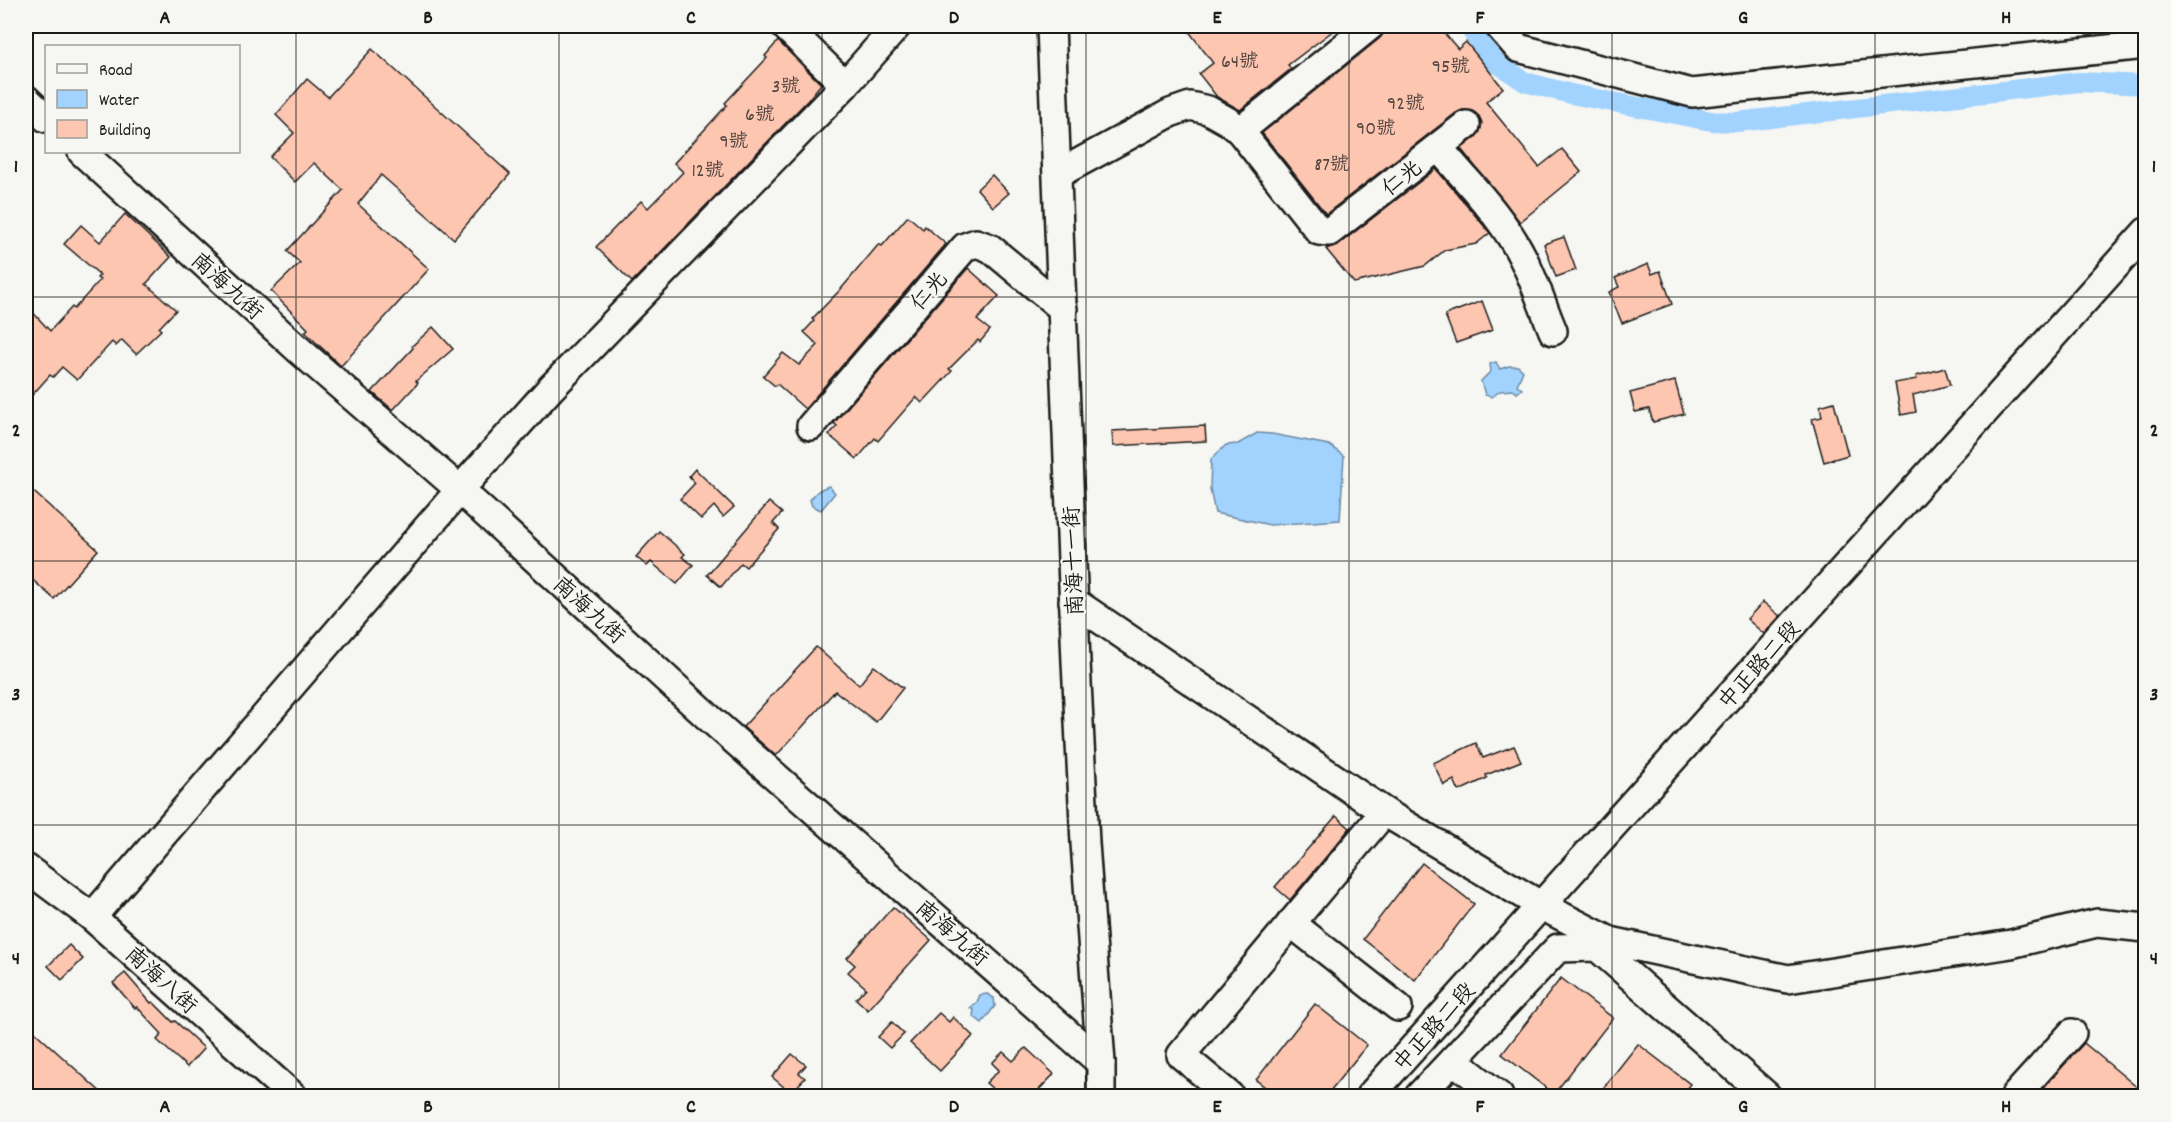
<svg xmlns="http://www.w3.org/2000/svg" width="2171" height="1122" font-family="Dekko,'LXGW WenKai TC',sans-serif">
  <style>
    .water { fill: #a1d3fe; stroke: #6c8aa4; stroke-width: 1.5 }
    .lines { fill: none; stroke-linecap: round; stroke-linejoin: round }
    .canal { stroke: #a1d3fe; stroke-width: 20 }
    .building { fill: #fdc6b0; stroke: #1c1c1c; stroke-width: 1.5 }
    .minor-casing { stroke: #1c1c1c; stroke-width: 32 }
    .minor { stroke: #f6f6f2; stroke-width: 27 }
    .grid { fill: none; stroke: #1c1c1c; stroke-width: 1.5; stroke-opacity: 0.55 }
    .labels { text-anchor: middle; stroke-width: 4.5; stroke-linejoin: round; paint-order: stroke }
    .number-label { font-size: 20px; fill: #544641 }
    .street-label { font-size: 22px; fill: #1c1c1c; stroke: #f6f6f2 }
    .neatline { fill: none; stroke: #1c1c1c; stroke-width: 2 }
    .grid-label { font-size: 20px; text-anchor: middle; font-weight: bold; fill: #1c1c1c }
  </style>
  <rect width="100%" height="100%" fill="#f6f6f2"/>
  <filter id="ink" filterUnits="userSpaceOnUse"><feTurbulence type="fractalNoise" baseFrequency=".0167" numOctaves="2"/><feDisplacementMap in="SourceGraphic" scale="12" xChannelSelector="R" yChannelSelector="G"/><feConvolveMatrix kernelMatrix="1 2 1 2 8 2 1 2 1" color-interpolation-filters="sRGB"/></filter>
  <g filter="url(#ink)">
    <g class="water">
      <path d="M1496 362 1500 369 1509 366H1518L1523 371 1517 385 1522 389 1517 393 1513 390 1500 391 1492 397 1485 395 1481 381 1491 371 1490 364Z"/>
      <path d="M1257 433 1272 434 1329 445 1344 456 1340 520 1270 525 1215 513 1210 489 1211 459 1226 445 1238 444Z"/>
      <path d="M829 486 835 493 821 510 812 506 810 500C816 492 819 489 829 486Z"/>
      <path d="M987 994 994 998 995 1006 982 1023 973 1016 974 1010 970 1008 977 1002 980 995Z"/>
    </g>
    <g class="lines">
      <path class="canal" d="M1468 26 1494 61 1525 82 1571 94 1711 121 1737 122 2079 82 2146 85"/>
    </g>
    <g class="building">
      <path d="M1185 26H1346L1340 30 1338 27 1288 65 1291 69 1240 110 1217 97 1199 74 1213 63Z"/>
      <path d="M1385 26H1438L1458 49 1466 42 1503 88 1486 102 1539 167 1562 149 1581 172 1520 222 1461 149 1476 137 1480 131 1482 123 1479 116 1472 111 1463 110 1456 113 1326 214 1262 133 1380 38 1384 32Z"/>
      <path d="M778 41 821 84 808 100 632 282 596 247 641 201 648 208 683 172 674 163 727 105 725 103 767 58 765 56Z"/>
      <path d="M372 49 510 174 454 239 381 175 358 204 429 269 341 366 305 332 308 329 271 291 300 263 287 251 343 190 314 163 295 182 270 157 294 133 276 115 307 79 328 97Z"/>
      <path d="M1436 169 1490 233 1476 244 1445 250 1425 266 1354 283 1326 249 1339 244Z"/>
      <path d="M992 175 1009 193 993 207 977 189Z"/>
      <path d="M125 214 171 257 146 284 176 310 159 328 161 330 136 354 122 340 116 346 112 342 77 380 62 367 53 377 50 375 26 402V305L50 331 72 307 74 309 100 280 97 278 100 275 64 244 81 225 100 242Z"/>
      <path d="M908 216 923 229 925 226 946 244 805 409 777 384 775 386 763 376 783 353 799 365 818 345 804 332 814 321 812 319 841 289 879 244 882 246Z"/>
      <path d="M1564 237 1576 270 1556 277 1544 244Z"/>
      <path d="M1648 264 1652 274 1660 271 1672 304 1622 323 1609 292 1619 287 1615 278Z"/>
      <path d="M968 268 999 296 977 320 990 330 980 342 978 340 949 369 952 371 922 403 916 397 878 441 875 438 857 459 829 435 837 426 834 423Z"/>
      <path d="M1482 301 1493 330 1456 343 1445 315Z"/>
      <path d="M433 327 453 349 416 381 418 383 393 410 372 392 413 348 412 346Z"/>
      <path d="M1945 368 1950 385 1913 395 1916 412 1901 415 1895 383 1917 379 1916 376Z"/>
      <path d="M1675 381 1684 414 1653 422 1649 409 1635 412 1630 393Z"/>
      <path d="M1834 402 1848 455 1824 462 1812 419 1822 417 1820 406Z"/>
      <path d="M1205 426 1206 441 1113 446 1112 431Z"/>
      <path d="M695 469 734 507 723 517 714 506 701 519 680 499 695 483 689 476Z"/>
      <path d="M26 485 98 550 54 599 26 574Z"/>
      <path d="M769 502 782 513 773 523 779 529 746 567 741 563 721 587 707 575Z"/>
      <path d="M659 531 685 554 682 557 693 565 677 584 651 562 647 566 636 557Z"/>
      <path d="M1763 602 1780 616 1764 634 1747 619Z"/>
      <path d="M816 647 859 685 874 666 903 688 876 722 835 691 776 756 743 727Z"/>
      <path d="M1476 743 1483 758 1514 746 1521 761 1486 775 1487 778 1459 791 1454 780 1444 785 1433 763Z"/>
      <path d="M1336 816 1350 828 1290 900 1275 887Z"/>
      <path d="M1422 863 1474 904 1415 980 1363 939Z"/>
      <path d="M893 907 931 940 868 1010 856 999 866 988 848 972 855 965 847 958Z"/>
      <path d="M69 945 83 959 62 980 48 966Z"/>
      <path d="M125 973 151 1003 153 1002 173 1022 175 1021 204 1048 187 1067 157 1040 162 1034 137 1007 135 1008 113 983Z"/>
      <path d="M1561 978 1613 1018 1554 1094 1502 1054Z"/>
      <path d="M1315 1004 1367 1045 1326 1096H1277L1256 1080Z"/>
      <path d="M939 1013 949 1022 953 1017 973 1036 940 1071 910 1043Z"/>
      <path d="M892 1022 904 1034 890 1048 878 1037Z"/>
      <path d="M26 1024 105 1096H26Z"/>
      <path d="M2084 1043 2145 1094V1096H2036Z"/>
      <path d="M1638 1044 1690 1084 1681 1096H1597Z"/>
      <path d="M1026 1048 1054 1074 1033 1096H1001L986 1083 999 1070 992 1063 1003 1052 1013 1061Z"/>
      <path d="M792 1054 806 1065 799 1073 805 1078 791 1093 772 1077Z"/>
    </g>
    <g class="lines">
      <defs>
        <g id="minor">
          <path d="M785 26 845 85"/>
          <path d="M1051 26 1076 662 1085 843 1101 1063V1096"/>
          <path d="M1499 26 1518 48 1692 93 2146 45"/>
          <path d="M26 99 46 118"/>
          <path d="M1240 131 1370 26"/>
          <path d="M1439 148C1467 182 1503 217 1523 258 1535 282 1543 307 1553 331"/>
          <path d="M82 152 299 350 460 490 707 716 1101 1063"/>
          <path d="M1058 174 1170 113 1190 106 1208 110 1231 123 1240 131 1319 231 1329 232 1466 125"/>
          <path d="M811 426 965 247 976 243 990 248 1063 309"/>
          <path d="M1073 601 1386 813 1542 906 1610 941 1788 979 2011 944 2097 923 2146 928"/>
          <path d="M26 868 92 917 293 1096"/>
          <path d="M92 917 464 485 551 388 845 85 897 26"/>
          <path d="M1291 923 1398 1007"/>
          <path d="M1453 1060 1499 1096"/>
          <path d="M1230 1096 1181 1055 1380 817 1386 813"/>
          <path d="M1370 1096 2146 232"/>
          <path d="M1419 1096 1558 948 1597 947 1767 1096"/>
          <path d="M2015 1096 2072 1033"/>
        </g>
      </defs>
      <use href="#minor" class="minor-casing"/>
      <use href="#minor" class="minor"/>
    </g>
  </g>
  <path class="grid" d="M296 26V1096M559 26V1096M822 26V1096M1086 26V1096M1349 26V1096M1612 26V1096M1875 26V1096M26 297H2146M26 561H2146M26 825H2146"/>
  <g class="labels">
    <g class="number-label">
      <text x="1240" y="67">64號</text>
      <text x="1451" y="72">95號</text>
      <text x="786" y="92">3號</text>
      <text x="1406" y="109">92號</text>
      <text x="760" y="120">6號</text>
      <text x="1376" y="134">90號</text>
      <text x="734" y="147">9號</text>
      <text x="1332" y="170">87號</text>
      <text x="708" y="176">12號</text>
    </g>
    <g class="street-label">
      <text transform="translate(1401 177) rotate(-38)" y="8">仁光</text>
      <text transform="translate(228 285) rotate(42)" y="8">南海九街</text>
      <text transform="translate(928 290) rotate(-49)" y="8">仁光</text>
      <text transform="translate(1072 561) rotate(-92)" y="8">南海十一街</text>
      <text transform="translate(590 609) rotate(42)" y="8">南海九街</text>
      <text transform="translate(1758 664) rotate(-48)" y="8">中正路二段</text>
      <text transform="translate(953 932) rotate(41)" y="8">南海九街</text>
      <text transform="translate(162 979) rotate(42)" y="8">南海八街</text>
      <text transform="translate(1433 1026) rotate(-48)" y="8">中正路二段</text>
    </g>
  </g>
  <rect width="2171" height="1122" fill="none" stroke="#f6f6f2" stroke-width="66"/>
  <rect x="45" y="45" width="195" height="108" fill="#f6f6f2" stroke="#9f9f9c" stroke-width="1.5"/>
  <rect x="57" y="64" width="30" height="9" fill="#f6f6f2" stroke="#9f9f9c" stroke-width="1.5"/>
  <text x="99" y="75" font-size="18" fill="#1c1c1c">Road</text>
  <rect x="57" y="90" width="30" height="18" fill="#a1d3fe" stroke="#9f9f9c" stroke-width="1.5"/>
  <text x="99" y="105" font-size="18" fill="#1c1c1c">Water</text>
  <rect x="57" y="120" width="30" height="18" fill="#fdc6b0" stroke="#9f9f9c" stroke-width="1.5"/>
  <text x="99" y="135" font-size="18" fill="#1c1c1c">Building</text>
  <rect x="33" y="33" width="2105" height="1056" class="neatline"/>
  <g class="grid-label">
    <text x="165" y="23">A</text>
    <text x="428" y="23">B</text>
    <text x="691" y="23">C</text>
    <text x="954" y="23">D</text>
    <text x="1217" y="23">E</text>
    <text x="1480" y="23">F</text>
    <text x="1743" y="23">G</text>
    <text x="2006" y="23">H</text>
    <text x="16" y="172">1</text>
    <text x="2154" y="172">1</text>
    <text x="16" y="436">2</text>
    <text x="2154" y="436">2</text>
    <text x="16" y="700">3</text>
    <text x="2154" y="700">3</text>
    <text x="16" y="964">4</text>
    <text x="2154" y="964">4</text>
    <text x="165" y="1112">A</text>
    <text x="428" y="1112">B</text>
    <text x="691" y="1112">C</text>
    <text x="954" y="1112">D</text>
    <text x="1217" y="1112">E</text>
    <text x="1480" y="1112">F</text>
    <text x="1743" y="1112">G</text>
    <text x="2006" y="1112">H</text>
  </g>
</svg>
